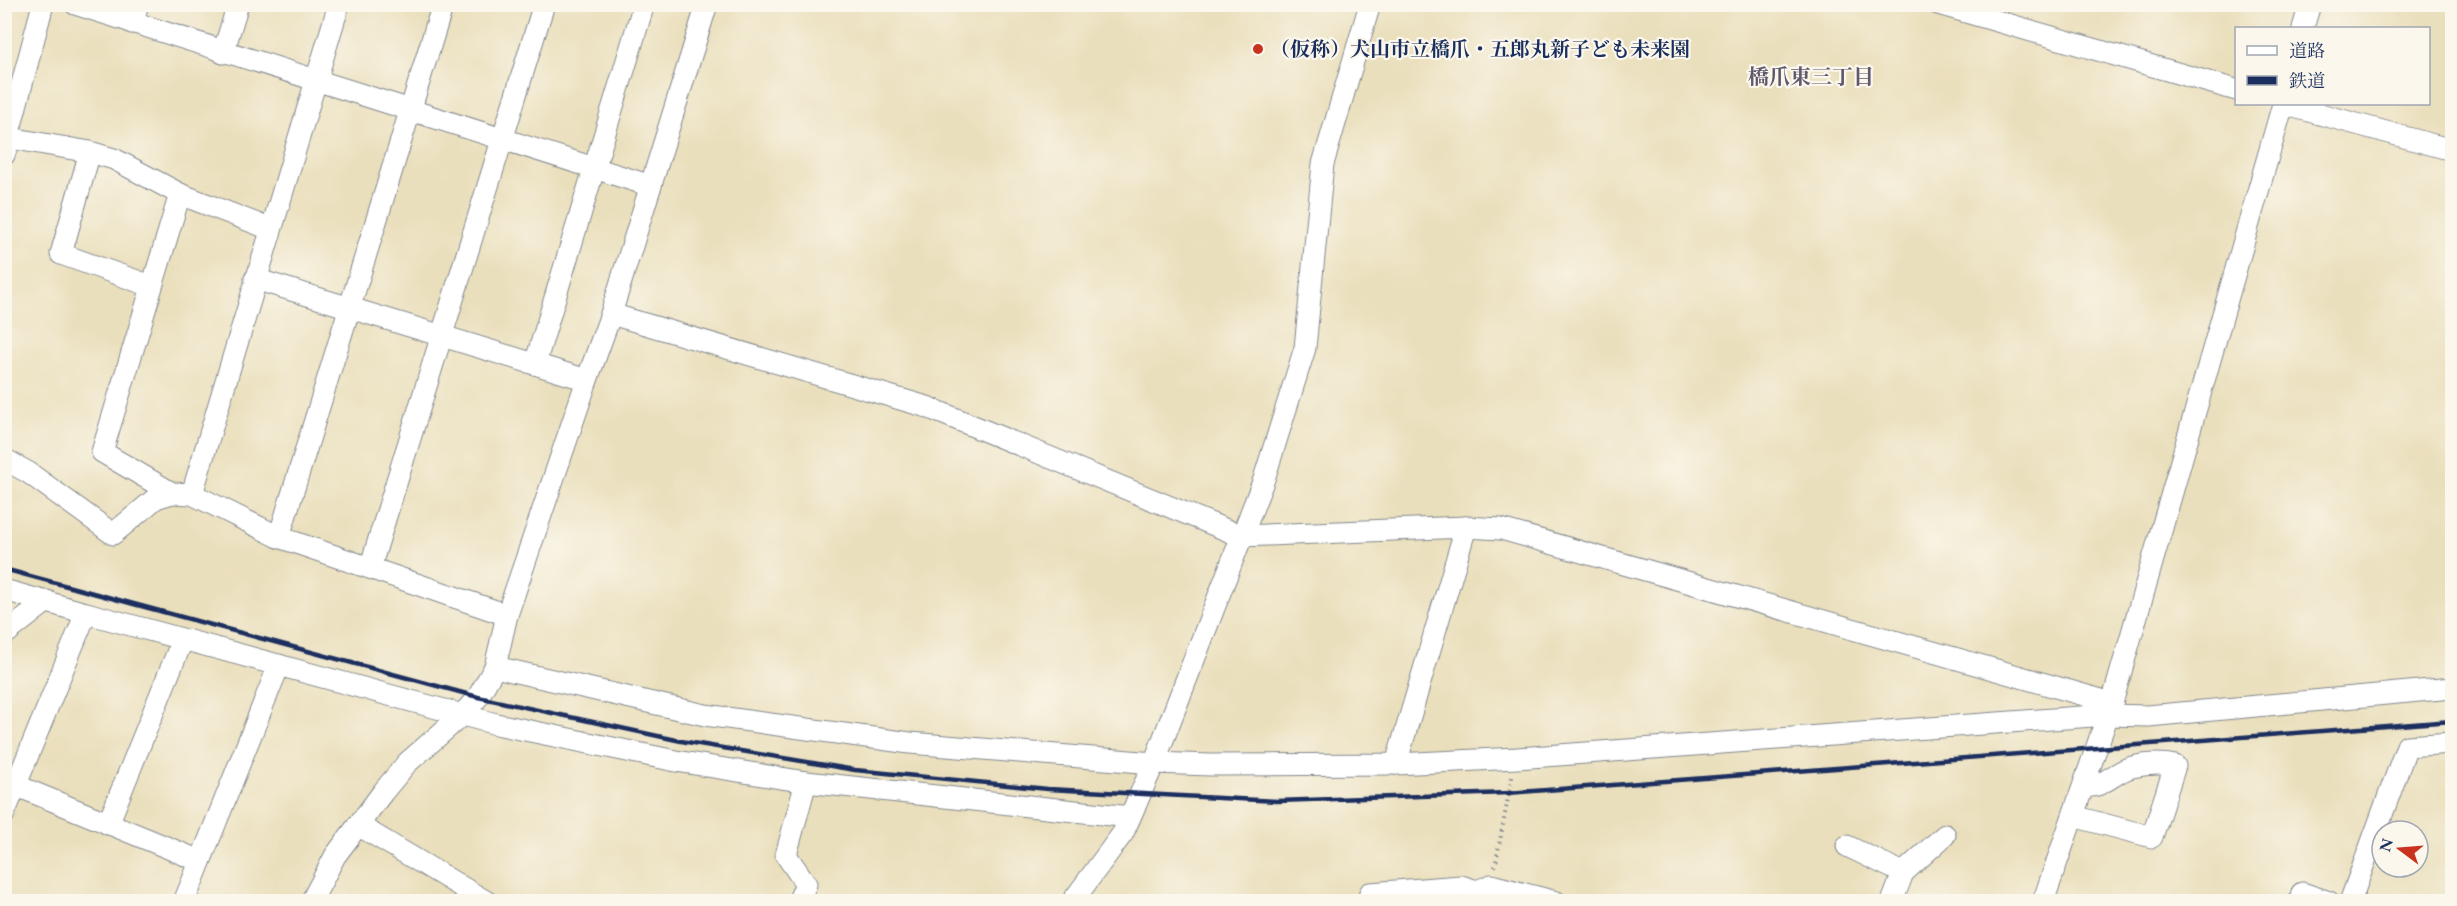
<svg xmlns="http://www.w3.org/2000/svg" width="2457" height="906" font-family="'EB Garamond','Noto Serif JP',serif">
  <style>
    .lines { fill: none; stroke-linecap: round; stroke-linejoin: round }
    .minor-casing { stroke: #82878d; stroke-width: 23 }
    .path { stroke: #82878d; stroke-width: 4; stroke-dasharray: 1.5 4.5; stroke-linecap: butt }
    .minor { stroke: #fff; stroke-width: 21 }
    .rail { stroke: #1b2f5e; stroke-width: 4.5 }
    .poi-dot { fill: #c8321e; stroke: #fbf7ec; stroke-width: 2 }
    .labels { text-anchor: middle; stroke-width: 4.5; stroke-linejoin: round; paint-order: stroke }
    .poi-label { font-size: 20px; font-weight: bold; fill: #1b2f5e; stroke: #fbf7ec; text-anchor: start }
    .neighbourhood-label { font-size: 21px; font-weight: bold; fill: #5f586e; stroke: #fbf7ec }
  </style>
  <rect width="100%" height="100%" fill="#fbf7ec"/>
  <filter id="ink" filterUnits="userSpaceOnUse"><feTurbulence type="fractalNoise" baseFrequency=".0167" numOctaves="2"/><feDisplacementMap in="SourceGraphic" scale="12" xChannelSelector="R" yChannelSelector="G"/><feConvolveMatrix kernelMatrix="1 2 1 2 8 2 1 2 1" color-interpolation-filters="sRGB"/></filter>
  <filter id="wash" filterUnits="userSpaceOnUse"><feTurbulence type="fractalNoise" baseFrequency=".008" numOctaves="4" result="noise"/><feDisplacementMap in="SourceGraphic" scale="24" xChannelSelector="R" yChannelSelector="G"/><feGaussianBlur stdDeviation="1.35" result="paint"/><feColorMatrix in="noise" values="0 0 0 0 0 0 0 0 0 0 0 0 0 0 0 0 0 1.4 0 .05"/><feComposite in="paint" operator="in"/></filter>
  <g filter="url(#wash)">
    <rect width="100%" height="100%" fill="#eadfbc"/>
  </g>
  <g filter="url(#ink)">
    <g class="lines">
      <defs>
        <g id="minor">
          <path d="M75 4 651 186"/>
          <path d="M1938 4 2236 90"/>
          <path d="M132 23 138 4"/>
          <path d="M2303 28 2310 4"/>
          <path d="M223 53 238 4"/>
          <path d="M2283 104 2452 150"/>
          <path d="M10 138V129L43 4"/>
          <path d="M4 155 10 138 90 152"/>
          <path d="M180 194 270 229"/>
          <path d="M255 279 587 380 507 615 495 667 478 697 462 715 407 763 383 792 335 856 311 902"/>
          <path d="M151 286 61 254 90 152 114 159 180 194 102 452 172 493 192 494 279 537 507 615"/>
          <path d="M611 314 927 407 1241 536 1466 527 1501 529 2112 703"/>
          <path d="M535 364 644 4"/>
          <path d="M587 380 611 314 707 4"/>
          <path d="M4 459 29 473 113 534 156 498 172 493"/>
          <path d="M192 494 339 4"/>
          <path d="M279 537 443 4"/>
          <path d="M370 568 544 4"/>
          <path d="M4 590 86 613"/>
          <path d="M4 635 47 601"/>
          <path d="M495 667 705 715 910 743 1154 763 1211 765 1396 764 1517 758 2107 715 2148 716 2452 688"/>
          <path d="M1396 764 1466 527"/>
          <path d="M15 785 200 861"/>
          <path d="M4 814 86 613 496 724 676 761 806 782 1130 817"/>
          <path d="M2073 816 2152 837 2175 766C2162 763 2146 764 2132 767 2115 771 2101 790 2084 786"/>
          <path d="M108 824 182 641"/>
          <path d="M358 825 487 902"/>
          <path d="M1847 846 1903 873"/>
          <path d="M184 902 279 665"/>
          <path d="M798 902 806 884 786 855 806 782"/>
          <path d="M1072 902 1123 833 1154 763 1264 479 1305 348 1323 164 1370 4"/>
          <path d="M1368 902 1370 893 1461 886 1477 891"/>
          <path d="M1473 902 1477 891 1491 885 1556 902"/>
          <path d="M1892 902 1903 873 1945 835"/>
          <path d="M2043 902 2112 703 2283 104"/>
          <path d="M2300 902 2302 893 2329 902"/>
          <path d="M2350 902 2407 746 2452 743"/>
        </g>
      </defs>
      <use href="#minor" class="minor-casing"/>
      <path class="path" d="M1495 867 1512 777"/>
      <use href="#minor" class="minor"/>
      <path class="rail" d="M4 569 478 697 681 741 855 770 1048 789 1277 801 1508 793 2452 721"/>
    </g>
  </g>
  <circle class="poi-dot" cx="1258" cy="49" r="6"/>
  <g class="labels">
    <g class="poi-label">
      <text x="1270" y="56">（仮称）犬山市立橋爪・五郎丸新子ども未来園</text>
    </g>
    <g class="neighbourhood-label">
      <text x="1811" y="84">橋爪東三丁目</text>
    </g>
  </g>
  <rect width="2457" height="906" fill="none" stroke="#fbf7ec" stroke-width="24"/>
  <rect x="2235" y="27" width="195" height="78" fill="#fbf7ec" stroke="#a1a7b3" stroke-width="1.5"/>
  <rect x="2247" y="46" width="30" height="9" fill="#ffffff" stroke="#a1a7b3" stroke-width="1.5"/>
  <text x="2289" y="57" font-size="18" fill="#1b2f5e">道路</text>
  <rect x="2247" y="76" width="30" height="9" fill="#1b2f5e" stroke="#a1a7b3" stroke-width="1.5"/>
  <text x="2289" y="87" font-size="18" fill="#1b2f5e">鉄道</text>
  <g transform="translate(2400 849) rotate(286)"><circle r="28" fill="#fbf7ec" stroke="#a1a7b3" stroke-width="1.5"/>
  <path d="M0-4.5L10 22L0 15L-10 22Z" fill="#c8321e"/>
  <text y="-9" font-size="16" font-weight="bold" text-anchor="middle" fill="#1b2f5e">N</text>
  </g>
</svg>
